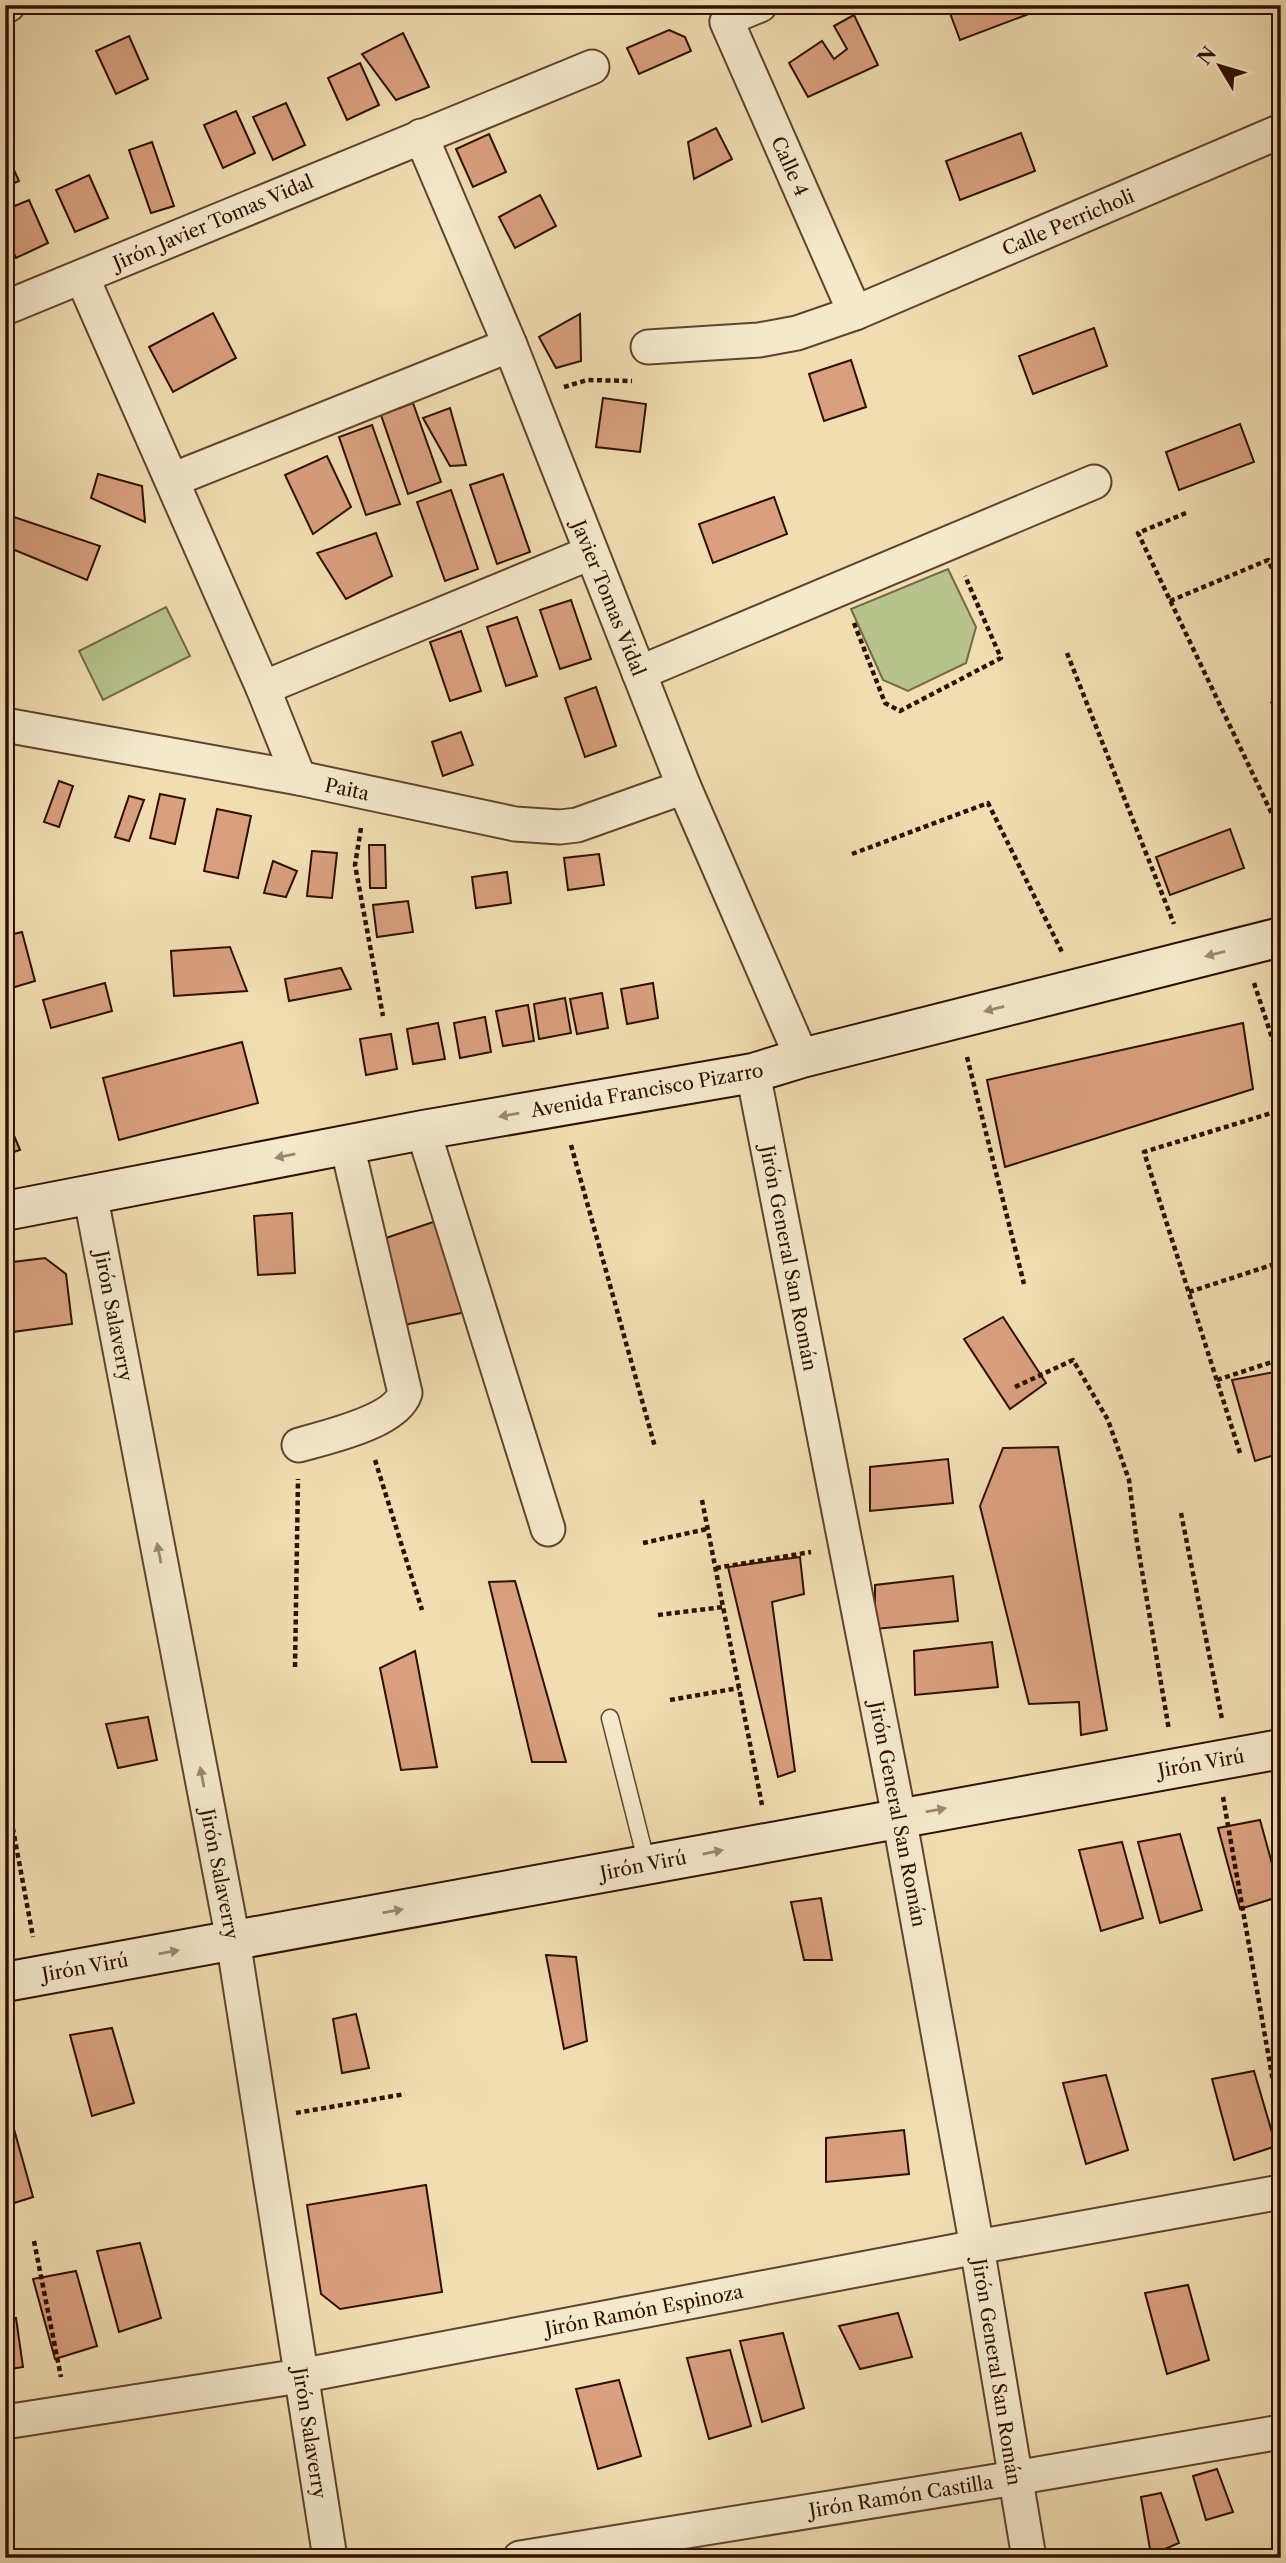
<svg xmlns="http://www.w3.org/2000/svg" width="1286" height="2563" font-family="'Libre Caslon Text',serif">
  <style>
    .green { fill: #b7c28d; stroke: #746948; stroke-width: 2 }
    .building { fill: #d99f7f; stroke: #301003; stroke-width: 2 }
    .lines { fill: none; stroke-linecap: round; stroke-linejoin: round }
    .lane-casing { stroke: #60432e; stroke-width: 19 }
    .street-casing { stroke: #60432e; stroke-width: 37 }
    .secondary-casing { stroke: #301003; stroke-width: 42 }
    .path { stroke: #301003; stroke-width: 4.5; stroke-dasharray: 5 3.5; stroke-linecap: butt }
    .lane { stroke: #f5e9cc; stroke-width: 16 }
    .street { stroke: #f5e9cc; stroke-width: 33 }
    .secondary { stroke: #f5e9cc; stroke-width: 38 }
    .oneway { fill: #9c8772 }
    .labels { text-anchor: middle; stroke-width: 5; stroke-linejoin: round; paint-order: stroke }
    .street-label { font-size: 19px; fill: #301003; stroke: #f5e9cc }
  </style>
  <rect width="100%" height="100%" fill="#f0ddb1"/>
  <filter id="stains"><feTurbulence type="fractalNoise" baseFrequency=".00286" numOctaves="4"/><feColorMatrix values="0 0 0 0 .2 0 0 0 0 .09 0 0 0 0 .02 0 0 0 .5 -.17"/></filter>
  <radialGradient id="worn" r=".72"><stop offset=".6" stop-color="#630" stop-opacity="0"/><stop offset="1" stop-color="#630" stop-opacity=".3"/></radialGradient>
  <g class="green">
    <path d="M948 569 976 627 966 663 908 691 883 680 851 609Z"/>
    <path d="M166 607 190 656 103 700 79 651Z"/>
  </g>
  <g class="building">
    <path d="M947 5H1032L1034 12 960 40Z"/>
    <path d="M854 15 878 65 808 97 789 63 822 41 834 59 847 49 834 26Z"/>
    <path d="M669 30 685 37 691 51 639 74 627 48Z"/>
    <path d="M403 33 429 87 396 100 362 54Z"/>
    <path d="M129 36 148 79 116 94 96 51Z"/>
    <path d="M360 63 379 105 347 120 328 78Z"/>
    <path d="M286 103 305 145 273 160 253 117Z"/>
    <path d="M236 111 255 153 223 168 204 125Z"/>
    <path d="M716 128 732 159 694 179 688 142Z"/>
    <path d="M1021 133 1035 171 960 200 946 161Z"/>
    <path d="M489 134 506 172 473 187 456 149Z"/>
    <path d="M152 142 174 206 151 213 129 150Z"/>
    <path d="M5 150 19 181 5 187Z"/>
    <path d="M89 175 108 218 75 232 56 190Z"/>
    <path d="M540 195 556 226 515 248 499 217Z"/>
    <path d="M29 200 48 243 16 258 5 234V210Z"/>
    <path d="M213 313 236 358 173 392 149 347Z"/>
    <path d="M580 314 581 361 556 368 539 337Z"/>
    <path d="M1094 328 1107 366 1033 394 1019 356Z"/>
    <path d="M851 360 866 407 824 421 809 374Z"/>
    <path d="M603 398 646 404 640 452 596 447Z"/>
    <path d="M413 403 441 482 408 494 381 415Z"/>
    <path d="M450 408 466 465 450 466 423 418Z"/>
    <path d="M1240 424 1254 462 1179 490 1166 452Z"/>
    <path d="M372 425 400 504 366 515 339 437Z"/>
    <path d="M327 456 351 507 313 534 285 475Z"/>
    <path d="M98 474 142 486 145 522 91 498Z"/>
    <path d="M503 474 530 552 497 564 470 485Z"/>
    <path d="M451 490 478 569 445 581 417 502Z"/>
    <path d="M774 497 787 534 713 563 699 524Z"/>
    <path d="M5 514 100 546 87 580 5 546Z"/>
    <path d="M376 533 392 576 346 599 317 553Z"/>
    <path d="M571 600 591 659 560 669 540 610Z"/>
    <path d="M517 617 537 676 506 686 487 627Z"/>
    <path d="M461 631 481 691 450 701 430 642Z"/>
    <path d="M596 687 616 746 585 757 565 698Z"/>
    <path d="M461 732 473 765 443 776 432 742Z"/>
    <path d="M59 781 73 786 59 827 44 822Z"/>
    <path d="M160 794 185 799 175 844 150 838Z"/>
    <path d="M129 796 144 800 129 841 115 837Z"/>
    <path d="M217 809 251 816 238 878 204 871Z"/>
    <path d="M1230 829 1244 868 1170 895 1156 857Z"/>
    <path d="M369 845H385L386 888H370Z"/>
    <path d="M312 851 337 853 332 898 307 896Z"/>
    <path d="M599 854 604 885 568 890 564 858Z"/>
    <path d="M273 861 297 871 286 897 264 893Z"/>
    <path d="M507 872 511 903 476 908 472 877Z"/>
    <path d="M408 901 413 932 377 937 373 905Z"/>
    <path d="M22 932 35 981 5 990V936Z"/>
    <path d="M230 947 247 991 174 996 171 951Z"/>
    <path d="M341 968 351 989 289 1001 285 979Z"/>
    <path d="M105 983 112 1011 51 1028 43 1000Z"/>
    <path d="M653 983 658 1018 627 1024 621 989Z"/>
    <path d="M602 993 608 1028 577 1034 570 999Z"/>
    <path d="M565 998 571 1033 539 1039 534 1004Z"/>
    <path d="M528 1005 534 1041 503 1046 496 1011Z"/>
    <path d="M485 1017 491 1052 460 1058 454 1023Z"/>
    <path d="M438 1023 445 1059 413 1064 407 1029Z"/>
    <path d="M1243 1023 1253 1089 1005 1167 987 1080Z"/>
    <path d="M391 1034 397 1069 366 1075 360 1039Z"/>
    <path d="M242 1042 258 1103 119 1140 103 1078Z"/>
    <path d="M5 1114 20 1150 5 1155Z"/>
    <path d="M292 1213 295 1273 258 1275 254 1216Z"/>
    <path d="M439 1220 466 1312 404 1325 383 1239Z"/>
    <path d="M45 1258 66 1274 72 1324 5 1333V1263Z"/>
    <path d="M1003 1317 1046 1383 1010 1409 964 1339Z"/>
    <path d="M1275 1372 1281 1392V1453L1255 1461 1232 1380Z"/>
    <path d="M1058 1447 1107 1730 1081 1735 1079 1702 1029 1704 980 1506 1003 1448Z"/>
    <path d="M948 1459 953 1503 870 1511V1467Z"/>
    <path d="M800 1557 804 1594 772 1602 795 1771 778 1777 728 1567Z"/>
    <path d="M953 1576 958 1621 875 1629V1585Z"/>
    <path d="M515 1581 566 1762H532L489 1582Z"/>
    <path d="M992 1642 998 1687 915 1695 914 1651Z"/>
    <path d="M415 1651 437 1767 401 1770 380 1668Z"/>
    <path d="M148 1717 157 1760 118 1768 106 1724Z"/>
    <path d="M1260 1820 1281 1896 1240 1909 1218 1828Z"/>
    <path d="M1180 1834 1202 1910 1160 1923 1138 1842Z"/>
    <path d="M1122 1842 1143 1918 1101 1931 1079 1850Z"/>
    <path d="M821 1898 832 1960H804L791 1902Z"/>
    <path d="M546 1955 576 1957 587 2041 564 2049Z"/>
    <path d="M356 2014 369 2068 342 2073 333 2019Z"/>
    <path d="M112 2028 134 2103 92 2116 70 2035Z"/>
    <path d="M1254 2071 1276 2146 1234 2160 1212 2079Z"/>
    <path d="M1106 2075 1128 2150 1086 2164 1063 2083Z"/>
    <path d="M12 2122 33 2197 5 2206V2123Z"/>
    <path d="M904 2130 909 2174 826 2182V2138Z"/>
    <path d="M426 2185 442 2292 340 2309 321 2294 307 2205Z"/>
    <path d="M140 2243 161 2318 119 2332 97 2251Z"/>
    <path d="M76 2271 97 2346 55 2359 33 2279Z"/>
    <path d="M1188 2285 1209 2360 1167 2374 1145 2293Z"/>
    <path d="M898 2313 912 2357 860 2369 839 2326Z"/>
    <path d="M16 2318 23 2367 5 2370V2320Z"/>
    <path d="M783 2333 804 2408 762 2422 740 2341Z"/>
    <path d="M730 2350 751 2426 709 2439 687 2358Z"/>
    <path d="M619 2380 641 2456 598 2469 576 2389Z"/>
    <path d="M1217 2469 1233 2512 1206 2520 1193 2476Z"/>
    <path d="M1161 2493 1179 2543 1151 2555 1141 2497Z"/>
    <path d="M81 2552 82 2558H52Z"/>
  </g>
  <g class="lines">
    <defs>
      <path id="lane" d="M610 1718 647 1864"/>
      <g id="street">
        <path d="M760 5 731 17 727 22 855 313"/>
        <path d="M5 6 8 5"/>
        <path d="M421 136 510 345 684 787 802 1058"/>
        <path d="M82 277 263 688 299 778"/>
        <path d="M5 308 592 67"/>
        <path d="M648 347 759 340 797 333 855 313 1281 131"/>
        <path d="M172 480 510 345"/>
        <path d="M639 673 1094 482"/>
        <path d="M263 688 590 553"/>
        <path d="M5 725 299 778 515 824 560 827 577 825 684 787"/>
        <path d="M753 1073 899 1817 977 2247 1029 2558"/>
        <path d="M423 1130 548 1529"/>
        <path d="M90 1193 233 1940 330 2558"/>
        <path d="M299 1445C327 1437 396 1422 405 1393L347 1145"/>
        <path d="M5 2422 300 2376 977 2247 1281 2192"/>
        <path d="M520 2558 1015 2478 1281 2432"/>
      </g>
      <g id="secondary">
        <path d="M5 1211 423 1130 753 1073 802 1058 1281 937"/>
        <path d="M5 1982 1281 1749"/>
      </g>
    </defs>
    <use href="#lane" class="lane-casing"/>
    <use href="#street" class="street-casing"/>
    <use href="#secondary" class="secondary-casing"/>
    <g class="path">
      <path d="M564 387 587 380 632 381"/>
      <path d="M1186 513 1138 533 1281 833"/>
      <path d="M1170 601 1268 560 1281 587"/>
      <path d="M854 623 885 703 900 711 1001 658 965 576"/>
      <path d="M1067 653 1174 924"/>
      <path d="M1271 704 1281 699"/>
      <path d="M361 828 355 865 383 1016"/>
      <path d="M852 854 988 803 1062 952"/>
      <path d="M1254 983 1281 1065"/>
      <path d="M967 1057 1024 1284"/>
      <path d="M571 1145 655 1447"/>
      <path d="M1189 1292 1281 1262"/>
      <path d="M1217 1380 1281 1359"/>
      <path d="M1015 1387 1073 1360 1108 1420 1129 1480 1136 1536 1169 1730"/>
      <path d="M1240 1453 1144 1152 1281 1110"/>
      <path d="M375 1460 422 1610"/>
      <path d="M702 1500 762 1805"/>
      <path d="M1181 1513 1222 1719"/>
      <path d="M643 1543 707 1529"/>
      <path d="M716 1568 811 1552"/>
      <path d="M658 1615 723 1607"/>
      <path d="M295 1667 298 1479"/>
      <path d="M670 1700 739 1688"/>
      <path d="M5 1786 33 1937"/>
      <path d="M1223 1797 1281 2127"/>
      <path d="M296 2113 405 2094"/>
      <path d="M34 2241 61 2377"/>
    </g>
    <use href="#lane" class="lane"/>
    <use href="#street" class="street"/>
    <use href="#secondary" class="secondary"/>
  </g>
  <defs><path id="oneway-solid" d="M-6-.8H1V-3.2L6.5 0L1 3.2V.8H-6Z" transform="scale(1.75)"/></defs>
  <g class="oneway">
    <use href="#oneway-solid" transform="translate(1215 954) rotate(166)"/>
    <use href="#oneway-solid" transform="translate(994 1009) rotate(166)"/>
    <use href="#oneway-solid" transform="translate(509 1115) rotate(170)"/>
    <use href="#oneway-solid" transform="translate(285 1156) rotate(169)"/>
    <use href="#oneway-solid" transform="translate(159 1553) rotate(-101)"/>
    <use href="#oneway-solid" transform="translate(202 1777) rotate(-101)"/>
    <use href="#oneway-solid" transform="translate(936 1810) rotate(-10)"/>
    <use href="#oneway-solid" transform="translate(713 1852) rotate(-11)"/>
    <use href="#oneway-solid" transform="translate(393 1911) rotate(-10)"/>
    <use href="#oneway-solid" transform="translate(169 1952) rotate(-10)"/>
  </g>
  <g class="labels">
    <g class="street-label">
      <text transform="translate(790 166) rotate(66)" y="7">Calle 4</text>
      <text transform="translate(213 222) rotate(-23)" y="7">Jirón Javier Tomas Vidal</text>
      <text transform="translate(1068 222) rotate(-23)" y="7">Calle Perricholi</text>
      <text transform="translate(609 598) rotate(68)" y="7">Javier Tomas Vidal</text>
      <text transform="translate(347 789) rotate(12)" y="7">Paita</text>
      <text transform="translate(647 1090) rotate(-10)" y="7">Avenida Francisco Pizarro</text>
      <text transform="translate(789 1258) rotate(79)" y="7">Jirón General San Román</text>
      <text transform="translate(114 1316) rotate(79)" y="7">Jirón Salaverry</text>
      <text transform="translate(1201 1763) rotate(-10)" y="7">Jirón Virú</text>
      <text transform="translate(898 1814) rotate(79)" y="7">Jirón General San Román</text>
      <text transform="translate(643 1865) rotate(-11)" y="7">Jirón Virú</text>
      <text transform="translate(220 1874) rotate(79)" y="7">Jirón Salaverry</text>
      <text transform="translate(85 1967) rotate(-10)" y="7">Jirón Virú</text>
      <text transform="translate(644 2310) rotate(-11)" y="7">Jirón Ramón Espinoza</text>
      <text transform="translate(997 2372) rotate(81)" y="7">Jirón General San Román</text>
      <text transform="translate(310 2433) rotate(81)" y="7">Jirón Salaverry</text>
      <text transform="translate(901 2496) rotate(-9)" y="7">Jirón Ramón Castilla</text>
    </g>
  </g>
  <rect width="1286" height="2563" fill="none" stroke="#f0ddb1" stroke-width="28"/>
  <rect x="7" y="7" width="1272" height="2549" fill="none" stroke="#301003" stroke-width="3.5"/>
  <rect x="14" y="14" width="1258" height="2535" fill="none" stroke="#301003" stroke-width="2"/>
  <g transform="translate(1220 66) rotate(308)" stroke="#f5e9cc" stroke-width="5" paint-order="stroke">
  <path d="M0-5L12 26L0 18L-12 26Z" fill="#301003"/>
  <text y="-10" font-size="19" font-weight="bold" text-anchor="middle" fill="#301003">N</text>
  </g>
  <rect width="100%" height="100%" filter="url(#stains)"/>
  <rect width="100%" height="100%" fill="url(#worn)"/>
</svg>
